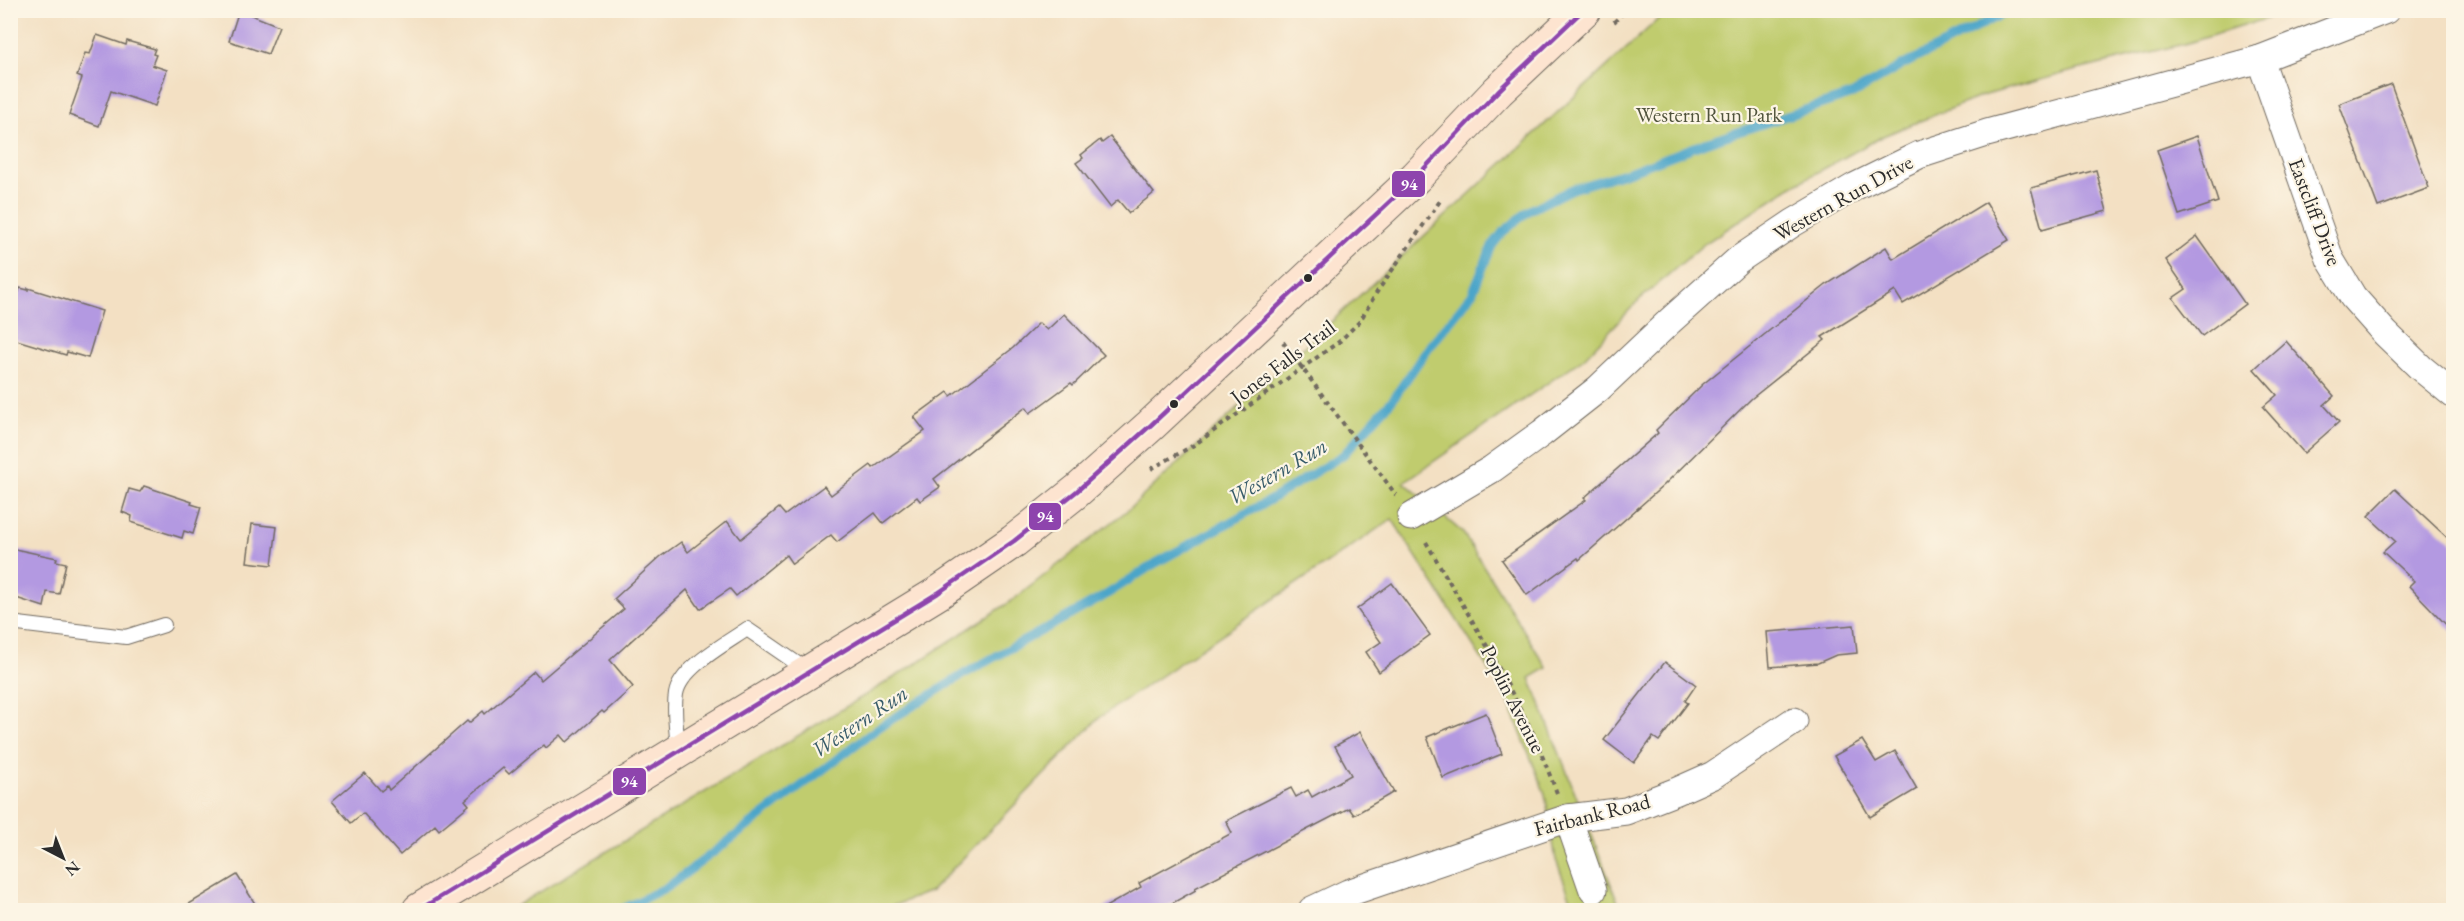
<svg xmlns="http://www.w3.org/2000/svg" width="2464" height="921" font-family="'EB Garamond',serif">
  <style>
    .green { fill: #c0cc6e; stroke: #767c4c; stroke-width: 1.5 }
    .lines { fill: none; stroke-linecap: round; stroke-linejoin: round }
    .stream { stroke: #4ca5c9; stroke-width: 9 }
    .building { fill: #b399e1 }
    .service-casing { stroke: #716a60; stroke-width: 16 }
    .minor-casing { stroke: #716a60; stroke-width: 29 }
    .secondary-casing { stroke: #716a60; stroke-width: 35 }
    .path { stroke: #716a60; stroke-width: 4; stroke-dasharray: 4.5 4.5; stroke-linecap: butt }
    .service { stroke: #fff; stroke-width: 14 }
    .minor { stroke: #fff; stroke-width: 27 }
    .secondary { stroke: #fde4d0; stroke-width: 33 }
    .bus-1-casing { stroke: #fcf5e5; stroke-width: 9 }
    .bus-1 { stroke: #8e44ad; stroke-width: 4.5 }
    .bus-dot { fill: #2b2b2b; stroke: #fcf5e5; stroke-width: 2 }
    .labels { text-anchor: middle; stroke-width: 4.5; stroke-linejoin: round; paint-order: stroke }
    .park-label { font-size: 21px; fill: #50533c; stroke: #fcf5e5 }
    .street-label { font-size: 21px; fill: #2b2b2b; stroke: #fcf5e5 }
    .water-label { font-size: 22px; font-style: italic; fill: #385c6a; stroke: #fcf5e5 }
    .line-badge { stroke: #fcf5e5; stroke-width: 2 }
    .badge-label { font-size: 16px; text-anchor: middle; font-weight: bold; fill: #fff }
  </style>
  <rect width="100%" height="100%" fill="#fcf5e5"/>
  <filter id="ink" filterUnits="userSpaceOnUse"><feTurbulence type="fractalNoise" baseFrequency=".0167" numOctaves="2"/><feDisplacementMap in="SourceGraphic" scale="12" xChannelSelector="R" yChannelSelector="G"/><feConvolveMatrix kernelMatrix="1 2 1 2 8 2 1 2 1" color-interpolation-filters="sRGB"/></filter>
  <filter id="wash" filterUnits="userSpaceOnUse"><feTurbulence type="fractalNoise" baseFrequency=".008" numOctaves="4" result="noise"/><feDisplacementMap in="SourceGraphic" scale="24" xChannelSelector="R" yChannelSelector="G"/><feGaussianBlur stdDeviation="1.35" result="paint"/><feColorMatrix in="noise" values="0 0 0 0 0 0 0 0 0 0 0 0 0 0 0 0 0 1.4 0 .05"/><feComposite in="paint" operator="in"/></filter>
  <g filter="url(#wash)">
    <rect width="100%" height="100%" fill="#f3e0c3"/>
    <path class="green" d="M1667 11H2291L2188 43 2073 71 1982 96 1883 136 1789 188 1704 244 1639 300 1584 358 1404 482 1463 533 1547 668 1530 678 1621 910H1575L1556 860 1545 794 1507 698 1392 519 1100 717 931 891 882 910H510L900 674 1013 600 1129 509Z"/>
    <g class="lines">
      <path class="stream" d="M621 910 669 886 878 728 964 674 1101 598 1156 563 1270 500 1343 455 1393 399 1426 351 1472 294 1492 246 1503 232 1530 210 1572 189 1631 171 1705 143 1853 94 1901 66 2011 10"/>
    </g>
    <g id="blocks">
      <g class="building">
        <path d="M239 10 279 26 268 54 229 41Z"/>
        <path d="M97 35 126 45 127 41 155 49 153 54 156 55 152 65 167 70 155 106 111 91 99 126 69 115 82 78 77 76 85 53 90 54Z"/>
        <path d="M2391 84 2429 188 2378 207 2339 104Z"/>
        <path d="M2197 136 2218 202 2179 215 2157 150Z"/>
        <path d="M1110 137 1154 193 1129 213 1118 200 1110 207 1076 163 1083 158 1081 155 1100 140 1102 143Z"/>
        <path d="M2096 170 2107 211 2042 229 2031 188Z"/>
        <path d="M1986 202 2009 240 1903 304 1895 291 1822 337 1825 340 1751 399 1664 485 1579 560 1578 558 1527 595 1502 560 1586 500 1584 498 1658 433 1656 430 1703 384 1826 285 1886 247 1893 259Z"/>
        <path d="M2197 236 2245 304 2202 336 2173 298 2186 289 2166 260Z"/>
        <path d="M20 288 28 290V288L102 311 88 358 67 352 66 355 10 338V319Z"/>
        <path d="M1064 314 1104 355 1073 385 1071 383 1030 413 1026 407 934 479 940 487 920 501 917 497 883 523 875 513 837 542 831 535 792 564 786 555 736 596 730 589 700 609 687 590 610 660 633 687 604 713 602 711 567 742 561 735 546 748 544 745 509 774 503 768 465 800 469 805 439 830 435 825 400 855 363 813 351 823 332 801 365 773 381 791 387 786 389 790 467 721 469 723 483 711 485 714 534 672 541 680 624 609 614 599 660 557 681 542 688 552 727 521 741 539 779 508 785 515 824 486 831 495 871 465 873 468 925 431 914 417 948 392 951 396 1013 348 1039 323 1047 330Z"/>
        <path d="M2286 341 2334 396 2324 405 2339 422 2304 453 2263 407 2277 395 2254 369Z"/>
        <path d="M144 486 192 502 191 504 201 507 193 534 184 531 182 538 131 522 132 516 122 512 129 489 140 492Z"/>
        <path d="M2395 489 2454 544V633L2409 586 2414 581 2383 552 2395 541 2368 516Z"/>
        <path d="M252 524 277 527 272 565 247 562Z"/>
        <path d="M10 548 57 558 56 561 66 563 59 594 47 592 44 607 10 596Z"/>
        <path d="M1392 583 1430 635 1379 672 1366 652 1381 642 1357 609Z"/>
        <path d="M1854 625 1857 653 1836 655 1818 663 1770 667 1767 632Z"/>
        <path d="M1665 662 1696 685 1685 701 1688 703 1659 741 1653 737 1634 763 1604 740Z"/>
        <path d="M1486 713 1502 754 1443 778 1427 737Z"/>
        <path d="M1360 732 1394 792 1354 815 1349 808 1195 888 1196 890 1160 910H1100L1141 887 1139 883 1232 833 1226 821 1291 788 1296 797 1308 790 1312 797 1351 775 1335 746Z"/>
        <path d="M1862 740 1876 762 1895 751 1917 789 1870 817 1834 756Z"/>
        <path d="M237 875 259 910H179Z"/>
      </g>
    </g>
  </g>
  <g filter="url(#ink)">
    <use href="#blocks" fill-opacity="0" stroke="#716a60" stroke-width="1.5"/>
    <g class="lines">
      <defs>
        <g id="service">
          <path d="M10 623 126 637 164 625"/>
          <path d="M678 750C677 732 673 711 676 694 680 668 727 643 747 629L808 671"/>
        </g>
        <g id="minor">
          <path d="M2260 59 2330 259 2353 297 2385 333 2421 368 2454 395"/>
          <path d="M1411 517 1492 469 1542 433 1598 389 1671 320 1738 260 1793 223 1856 186 1919 155 1987 133 2260 59 2386 10"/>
          <path d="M1568 818 1593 890"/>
          <path d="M1312 910 1348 893 1568 818 1626 811 1677 791 1713 775 1794 721"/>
        </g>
        <path id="secondary" d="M419 910 938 593 1014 541 1077 491 1151 425 1416 177 1498 91 1584 10"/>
      </defs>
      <use href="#service" class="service-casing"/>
      <use href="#minor" class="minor-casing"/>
      <use href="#secondary" class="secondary-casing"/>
      <g class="path">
        <path d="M1614 22 1626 10"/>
        <path d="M1283 342 1396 495"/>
        <path d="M1151 469 1194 445 1340 341 1360 321 1377 292 1440 201"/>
        <path d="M1426 542 1487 646 1533 733 1557 793"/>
      </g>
      <use href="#service" class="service"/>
      <use href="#minor" class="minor"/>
      <use href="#secondary" class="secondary"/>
      <defs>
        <path id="bus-1" d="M419 910 938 593 1014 541 1077 491 1151 425 1416 177 1498 91 1583 10"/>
      </defs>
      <use href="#bus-1" class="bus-1-casing"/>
      <use href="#bus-1" class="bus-1"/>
    </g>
  </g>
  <g class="bus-dot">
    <circle cx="1308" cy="278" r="5"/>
    <circle cx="1174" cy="404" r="5"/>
  </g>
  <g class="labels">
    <g class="park-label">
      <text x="1709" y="122">Western Run Park</text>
    </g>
    <g class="street-label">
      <text transform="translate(1843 198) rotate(-29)" y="7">Western Run Drive</text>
      <text transform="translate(2315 212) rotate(69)" y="7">Eastcliff Drive</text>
      <text transform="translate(1283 362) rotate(-37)" y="7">Jones Falls Trail</text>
      <text transform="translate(1513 699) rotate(63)" y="7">Poplin Avenue</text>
      <text transform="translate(1592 815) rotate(-14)" y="7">Fairbank Road</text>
    </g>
    <g class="water-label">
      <text transform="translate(1277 471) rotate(-30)" y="8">Western Run</text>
      <text transform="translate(859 721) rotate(-34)" y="8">Western Run</text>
    </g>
  </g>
  <g class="line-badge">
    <rect x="1391" y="170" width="35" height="28" rx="6" fill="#8e44ad"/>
    <rect x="1028" y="502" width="34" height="29" rx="6" fill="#8e44ad"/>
    <rect x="612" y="767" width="35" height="29" rx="6" fill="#8e44ad"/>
  </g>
  <g class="badge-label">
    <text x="1409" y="190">94</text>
    <text x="1045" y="522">94</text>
    <text x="629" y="787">94</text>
  </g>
  <rect width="2464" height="921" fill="none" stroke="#fcf5e5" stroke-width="36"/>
  <g transform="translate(63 858) rotate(138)" stroke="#fcf5e5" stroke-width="4.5" paint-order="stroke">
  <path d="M0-4.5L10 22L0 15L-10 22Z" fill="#2b2b2b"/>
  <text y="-9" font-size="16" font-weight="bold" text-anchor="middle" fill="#2b2b2b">N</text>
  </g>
</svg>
